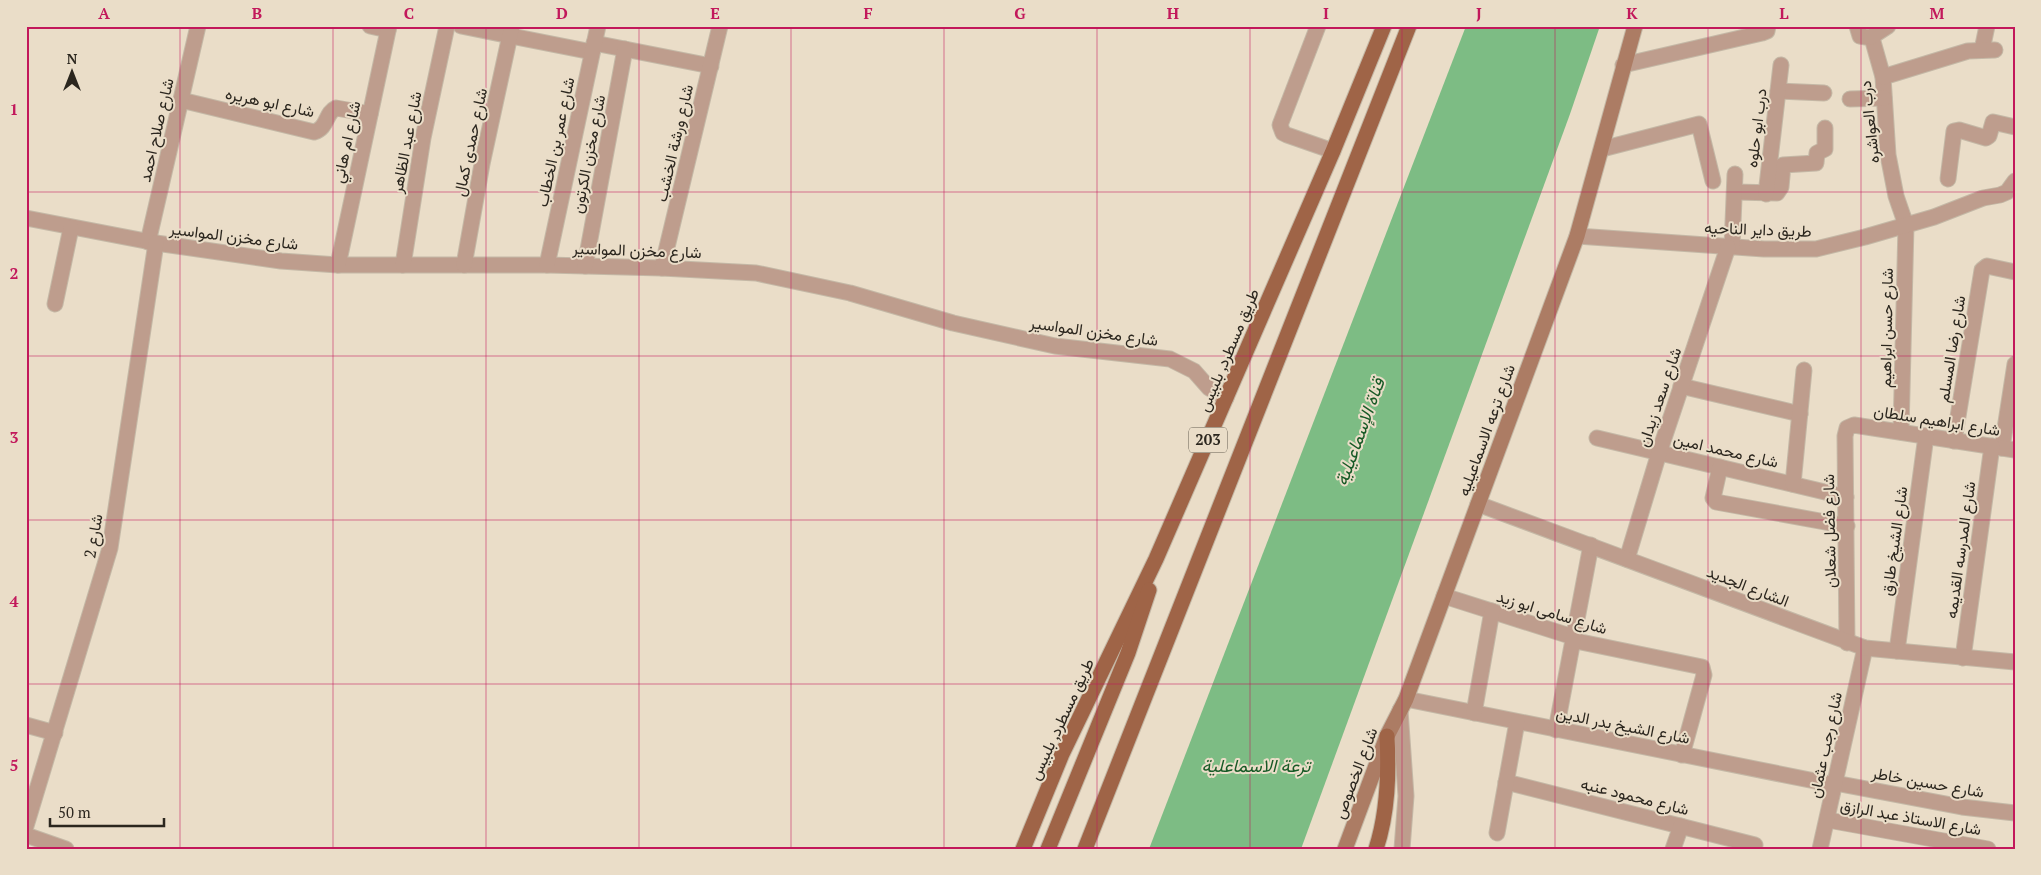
<svg xmlns="http://www.w3.org/2000/svg" width="2041" height="875" font-family="'PT Serif',Vazirmatn,serif">
  <style>
    .water { fill: #7dbc84 }
    .lines { fill: none; stroke-linecap: round; stroke-linejoin: round }
    .minor-casing { stroke: #c4b8a6; stroke-width: 17 }
    .tertiary-casing { stroke: #c4b8a6; stroke-width: 17 }
    .secondary-casing { stroke: #c4b8a6; stroke-width: 17 }
    .primary-casing { stroke: #c4b8a6; stroke-width: 17 }
    .minor { stroke: #be9d8d; stroke-width: 15 }
    .tertiary { stroke: #be9d8d; stroke-width: 15 }
    .secondary { stroke: #ac7c64; stroke-width: 15 }
    .primary { stroke: #9f6447; stroke-width: 15 }
    .grid { fill: none; stroke: #c2185b; stroke-width: 1; stroke-opacity: 0.55 }
    .labels { text-anchor: middle; stroke-width: 4; stroke-linejoin: round; paint-order: stroke }
    .shield { fill: #eaddc8; stroke: #645d51; stroke-width: 1 }
    .shield-label { font-size: 15px; font-weight: bold; fill: #2b261e }
    .street-label { font-size: 16px; fill: #2b261e; stroke: #eaddc8 }
    .water-label { font-size: 18px; font-style: italic; fill: #175a26; stroke: #eaddc8 }
    .neatline { fill: none; stroke: #c2185b; stroke-width: 2 }
    .grid-label { font-size: 16px; text-anchor: middle; font-weight: bold; fill: #c2185b }
  </style>
  <rect width="100%" height="100%" fill="#eaddc8"/>
  <path class="water" d="M1466 26H1600L1570 114 1301 849H1149Z"/>
  <g class="lines">
    <defs>
      <g id="minor">
        <path d="M370 26 388 30"/>
        <path d="M461 26 592 52"/>
        <path d="M1318 26 1280 125 1283 133 1287 135 1333 151"/>
        <path d="M1857 26 1860 36 1872 38 1883 77 1888 155 1896 196 1906 225 1901 432"/>
        <path d="M1871 37 1888 26"/>
        <path d="M594 43 711 66"/>
        <path d="M1982 50 1987 26"/>
        <path d="M1623 65 1762 33 1767 31 1768 26"/>
        <path d="M1883 77 1968 51 1995 50"/>
        <path d="M1778 91 1824 93"/>
        <path d="M1850 99 1884 98"/>
        <path d="M181 100 314 132C328 128 325 113 336 108L370 114"/>
        <path d="M1602 149 1699 124 1713 181"/>
        <path d="M1948 179 1954 131 1959 130 1986 138 1989 136 1993 122 2015 127"/>
        <path d="M1735 192 1777 193 1781 187 1783 165 1816 163 1817 153 1825 149V128"/>
        <path d="M1766 194 1781 65"/>
        <path d="M26 218 156 243 281 261 338 265H547L662 268 756 273 850 293 953 323 1055 346 1170 359 1194 371 1209 388 1226 398"/>
        <path d="M1577 236 1764 249H1816L1865 237 1934 217 1983 198 2000 195 2007 192 2015 181"/>
        <path d="M148 242 198 26"/>
        <path d="M1732 247 1735 174"/>
        <path d="M338 265 389 26"/>
        <path d="M403 265 423 138 447 26"/>
        <path d="M464 265 482 164 512 26"/>
        <path d="M547 265 598 26"/>
        <path d="M585 266 625 49"/>
        <path d="M662 268 720 26"/>
        <path d="M55 304 71 228"/>
        <path d="M1681 386 1800 414"/>
        <path d="M1597 438 1846 497"/>
        <path d="M1954 441 1982 270 1987 266 2015 272"/>
        <path d="M2002 448 2015 364"/>
        <path d="M1720 467 1713 498 1716 502 1847 526"/>
        <path d="M1793 484 1804 370"/>
        <path d="M1627 559 1659 453 1728 247"/>
        <path d="M1444 596 1570 636 1576 641 1702 667 1704 675 1682 755"/>
        <path d="M1847 643 1845 436 1847 428 1854 425 2015 450"/>
        <path d="M1897 651 1926 436"/>
        <path d="M1963 658 1992 446"/>
        <path d="M1406 699 1835 785"/>
        <path d="M1400 710 1406 796 1402 849"/>
        <path d="M1474 713 1492 611"/>
        <path d="M26 725 55 733"/>
        <path d="M1556 730 1591 545"/>
        <path d="M1506 782 1755 845"/>
        <path d="M1835 783 1962 807 2015 813"/>
        <path d="M1828 820 1988 849"/>
        <path d="M26 826 110 548 156 243"/>
        <path d="M1497 833 1517 722"/>
        <path d="M26 835 66 849"/>
        <path d="M1673 849 1681 826"/>
        <path d="M1820 849 1865 648"/>
      </g>
      <path id="tertiary" d="M1478 504 1865 648 2015 662"/>
      <path id="secondary" d="M1345 849 1387 736 1406 699 1577 236 1635 26"/>
      <g id="primary">
        <path d="M1023 849 1062 754 1156 559 1333 151 1384 26"/>
        <path d="M1048 849 1128 653 1149 590"/>
        <path d="M1085 849 1409 26"/>
        <path d="M1376 849C1388 812 1389 774 1387 736"/>
      </g>
    </defs>
    <use href="#minor" class="minor-casing"/>
    <use href="#tertiary" class="tertiary-casing"/>
    <use href="#secondary" class="secondary-casing"/>
    <use href="#primary" class="primary-casing"/>
    <use href="#minor" class="minor"/>
    <use href="#tertiary" class="tertiary"/>
    <use href="#secondary" class="secondary"/>
    <use href="#primary" class="primary"/>
  </g>
  <path class="grid" d="M180 26V849M333 26V849M486 26V849M639 26V849M791 26V849M944 26V849M1097 26V849M1250 26V849M1402 26V849M1555 26V849M1708 26V849M1861 26V849M26 192H2015M26 356H2015M26 520H2015M26 684H2015"/>
  <g class="labels">
    <rect class="shield" x="1189" y="427.5" width="38" height="25" rx="4"/>
    <g class="shield-label">
      <text x="1208" y="445">203</text>
    </g>
    <g class="street-label">
      <text transform="translate(270 102) rotate(12)" y="6">شارع ابو هريره</text>
      <text transform="translate(1869 122) rotate(-96)" y="6">درب العواشره</text>
      <text transform="translate(1756 128) rotate(-83)" y="6">درب ابو حلوه</text>
      <text transform="translate(156 130) rotate(-77)" y="6">شارع صلاح احمد</text>
      <text transform="translate(346 142) rotate(-78)" y="6">شارع ام هاني</text>
      <text transform="translate(406 142) rotate(-79)" y="6">شارع عبد الظاهر</text>
      <text transform="translate(470 142) rotate(-78)" y="6">شارع حمدى كمال</text>
      <text transform="translate(555 142) rotate(-78)" y="6">شارع عمر بن الخطاب</text>
      <text transform="translate(674 143) rotate(-77)" y="6">شارع ورشة الخشب</text>
      <text transform="translate(588 154) rotate(-79)" y="6">شارع مخزن الكرتون</text>
      <text transform="translate(1758 229) rotate(2)" y="6">طريق داير الناحيه</text>
      <text transform="translate(234 236) rotate(7)" y="6">شارع مخزن المواسير</text>
      <text transform="translate(637 250) rotate(2)" y="6">شارع مخزن المواسير</text>
      <text transform="translate(1886 328) rotate(-89)" y="6">شارع حسن ابراهيم</text>
      <text transform="translate(1094 331) rotate(8)" y="6">شارع مخزن المواسير</text>
      <text transform="translate(1951 349) rotate(-81)" y="6">شارع رضا المسلم</text>
      <text transform="translate(1228 350) rotate(-67)" y="6">طريق مسطرد, بلبيس</text>
      <text transform="translate(1659 397) rotate(-71)" y="6">شارع سعد زيدان</text>
      <text transform="translate(1937 420) rotate(9)" y="6">شارع ابراهيم سلطان</text>
      <text transform="translate(1486 430) rotate(-70)" y="6">شارع ترعه الاسماعيليه</text>
      <text transform="translate(1726 450) rotate(13)" y="6">شارع محمد امين</text>
      <text transform="translate(1829 531) rotate(-91)" y="6">شارع فضل شعلان</text>
      <text transform="translate(93 536) rotate(-80)" y="6">شارع 2</text>
      <text transform="translate(1894 541) rotate(-82)" y="6">شارع الشيخ طارق</text>
      <text transform="translate(1960 550) rotate(-82)" y="6">شارع المدرسه القديمه</text>
      <text transform="translate(1748 586) rotate(21)" y="6">الشارع الجديد</text>
      <text transform="translate(1552 612) rotate(17)" y="6">شارع سامى ابو زيد</text>
      <text transform="translate(1061 719) rotate(-65)" y="6">طريق مسطرد, بلبيس</text>
      <text transform="translate(1623 725) rotate(11)" y="6">شارع الشيخ بدر الدين</text>
      <text transform="translate(1825 745) rotate(-78)" y="6">شارع رجب عثمان</text>
      <text transform="translate(1355 773) rotate(-69)" y="6">شارع الخصوص</text>
      <text transform="translate(1928 782) rotate(10)" y="6">شارع حسين خاطر</text>
      <text transform="translate(1635 796) rotate(14)" y="6">شارع محمود عنبه</text>
      <text transform="translate(1911 817) rotate(10)" y="6">شارع الاستاذ عبد الرازق</text>
    </g>
    <g class="water-label">
      <text transform="translate(1360 432) rotate(-70)" y="6">قناة الإسماعيلية</text>
      <text x="1256" y="772">ترعة الاسماعلية</text>
    </g>
  </g>
  <rect width="2041" height="875" fill="none" stroke="#eaddc8" stroke-width="55"/>
  <g transform="translate(72 72)" stroke="#eaddc8" stroke-width="4" paint-order="stroke">
  <path d="M0-4L9 19L0 12L-9 19Z" fill="#2b261e"/>
  <text y="-8" font-size="14" font-weight="bold" text-anchor="middle" fill="#2b261e">N</text>
  </g>
  <path d="M50 818v8h114v-8" fill="none" stroke="#2b261e" stroke-width="2.5"/>
  <text x="58" y="818" font-size="15" fill="#2b261e" stroke="#eaddc8" stroke-width="4" paint-order="stroke">50 m</text>
  <rect x="28" y="28" width="1986" height="820" class="neatline"/>
  <g class="grid-label">
    <text x="104" y="19">A</text>
    <text x="257" y="19">B</text>
    <text x="409" y="19">C</text>
    <text x="562" y="19">D</text>
    <text x="715" y="19">E</text>
    <text x="868" y="19">F</text>
    <text x="1020" y="19">G</text>
    <text x="1173" y="19">H</text>
    <text x="1326" y="19">I</text>
    <text x="1479" y="19">J</text>
    <text x="1632" y="19">K</text>
    <text x="1784" y="19">L</text>
    <text x="1937" y="19">M</text>
    <text x="14" y="115">1</text>
    <text x="14" y="279">2</text>
    <text x="14" y="443">3</text>
    <text x="14" y="607">4</text>
    <text x="14" y="771">5</text>
  </g>
</svg>
